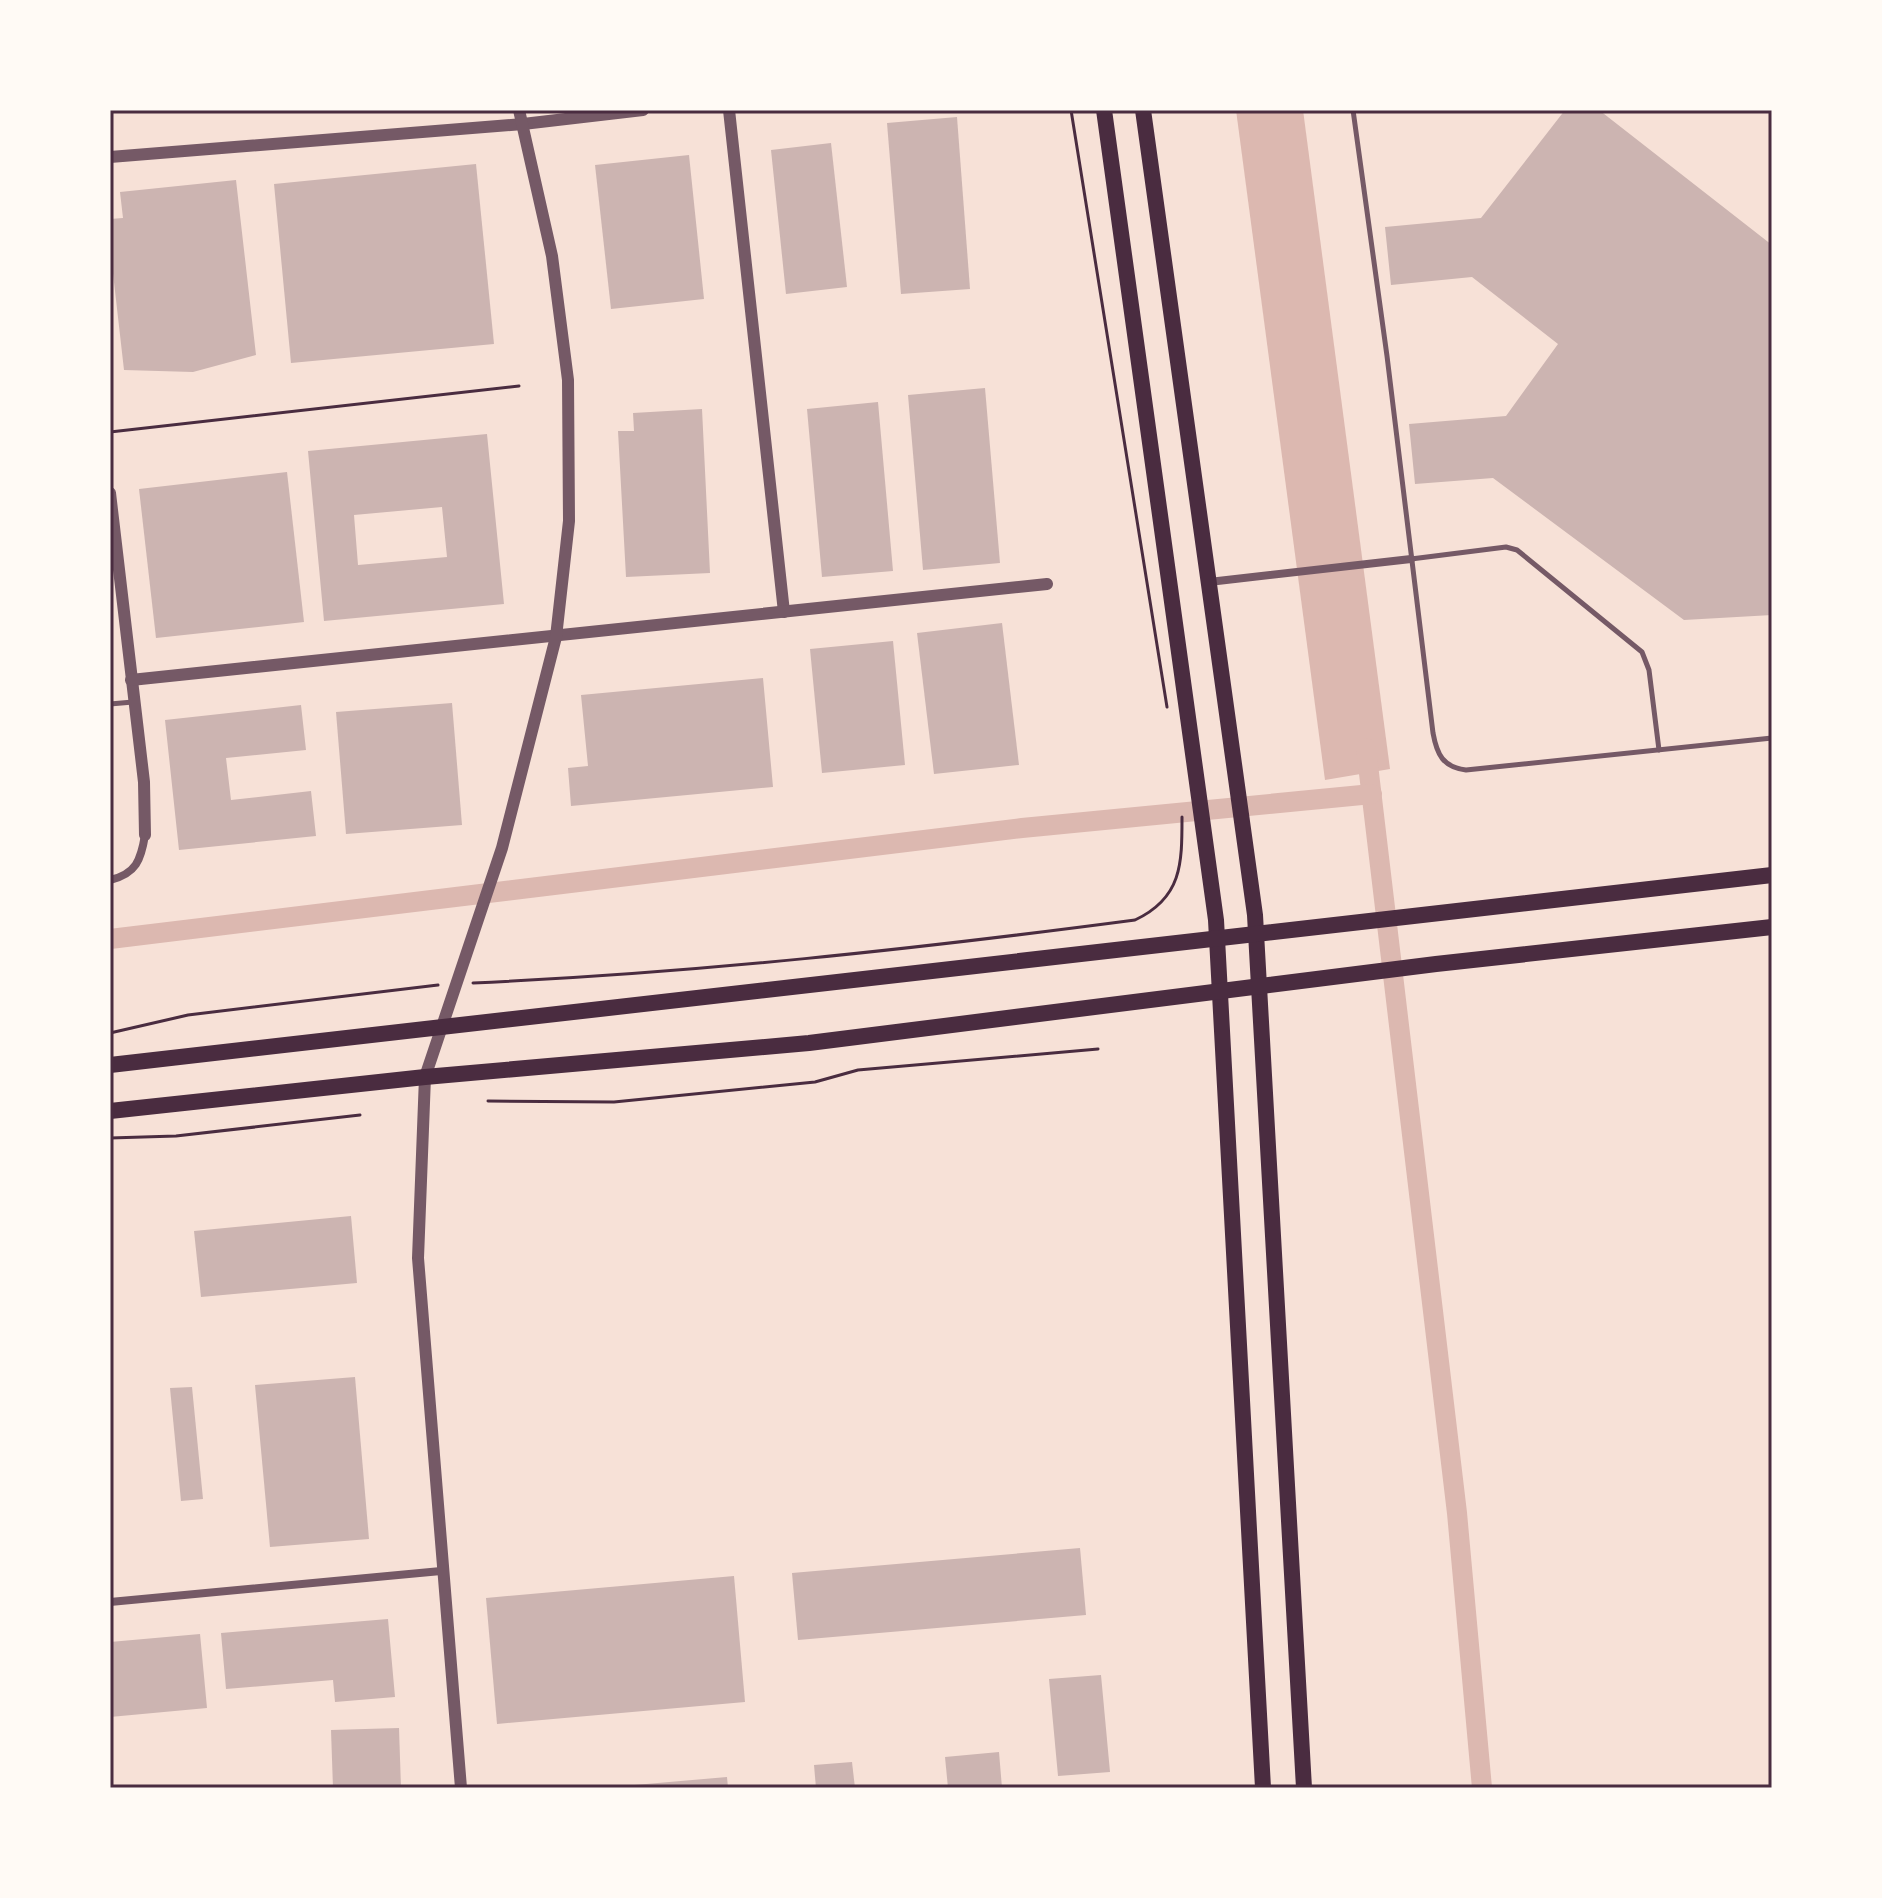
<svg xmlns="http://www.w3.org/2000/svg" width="1882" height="1898" font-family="Literata,serif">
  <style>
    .water { fill: #dcb8b0 }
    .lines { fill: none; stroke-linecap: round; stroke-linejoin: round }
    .canal { stroke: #dcb8b0; stroke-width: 20 }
    .building { fill: #ccb4b1; fill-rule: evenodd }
    .path { stroke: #4a2c40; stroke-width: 3 }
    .service { stroke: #755966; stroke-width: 5 }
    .minor { stroke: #755966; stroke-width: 8 }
    .tertiary { stroke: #755966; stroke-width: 12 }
    .primary { stroke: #4a2c40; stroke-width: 16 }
    .neatline { fill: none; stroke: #4a2c40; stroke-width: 3 }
  </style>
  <rect width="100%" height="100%" fill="#f7e1d7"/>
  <path class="water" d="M1236 110H1303L1390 769 1325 780Z"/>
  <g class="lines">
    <g class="canal">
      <path d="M1366 748 1457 1513 1482 1788"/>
      <path d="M110 939 1022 828 1372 794"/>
    </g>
  </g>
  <g class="building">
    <path d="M1565 110H1599L1772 245V615L1684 620 1493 478 1415 484 1409 424 1506 416 1558 344 1472 277 1391 285 1385 227 1481 218Z"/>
    <path d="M957 117 970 289 901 294 887 123Z"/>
    <path d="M831 143 847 287 786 294 771 150Z"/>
    <path d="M689 155 704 299 611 309 595 165Z"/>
    <path d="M476 164 494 344 291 363 274 184Z"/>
    <path d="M236 180 256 355 193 372 124 370 110 247V219L123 218 120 192Z"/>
    <path d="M985 388 1000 563 923 570 908 395Z"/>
    <path d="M878 402 893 571 822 577 807 409Z"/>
    <path d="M702 409 710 573 626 577 618 431H634L633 413Z"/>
    <path d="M487 434 504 604 324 621 308 451ZM442 507 447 557 358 565 354 515Z"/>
    <path d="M287 472 304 622 156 638 139 489Z"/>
    <path d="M1002 623 1019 765 934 774 917 633Z"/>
    <path d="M893 641 905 765 822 773 810 649Z"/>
    <path d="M763 678 773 787 571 806 568 768 588 766 581 695Z"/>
    <path d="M452 703 462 825 346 834 336 712Z"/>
    <path d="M301 705 306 750 226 758 231 800 311 791 316 836 179 850 165 720Z"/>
    <path d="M351 1216 357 1283 201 1297 194 1231Z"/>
    <path d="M355 1377 369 1539 270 1547 255 1385Z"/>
    <path d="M192 1387 203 1499 181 1501 170 1388Z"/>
    <path d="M1080 1548 1086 1615 798 1640 792 1573Z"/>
    <path d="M734 1576 745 1702 497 1724 486 1598Z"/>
    <path d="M388 1619 395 1697 335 1702 333 1680 226 1689 221 1633Z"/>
    <path d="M200 1634 207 1708 110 1717V1642Z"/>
    <path d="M1101 1675 1110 1772 1058 1776 1049 1679Z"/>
    <path d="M399 1728 401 1788H333L331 1730Z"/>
    <path d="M999 1752 1002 1788H948L945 1757Z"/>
    <path d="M852 1762 855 1788H816L814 1765Z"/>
    <path d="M727 1777 728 1788H623V1786Z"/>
  </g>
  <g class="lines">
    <g class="path">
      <path d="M1071 110 1167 707"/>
      <path d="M110 432 519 386"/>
      <path d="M473 983C695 973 915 949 1135 920 1182 898 1182 864 1182 817"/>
      <path d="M110 1033 188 1015 438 985"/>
      <path d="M488 1101 614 1102 815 1082 858 1070 1098 1049"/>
      <path d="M110 1138 176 1136 360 1115"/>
    </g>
    <g class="service">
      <path d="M1353 110 1387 356 1433 733C1437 755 1443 767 1466 770L1772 738"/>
      <path d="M1411 559 1506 547 1517 550 1642 652 1649 670 1659 750"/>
      <path d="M110 704 133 702"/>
    </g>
    <g class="minor">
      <path d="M1209 582 1411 559"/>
      <path d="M110 880C136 874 141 860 145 835"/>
      <path d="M110 1602 441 1571"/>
    </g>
    <g class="tertiary">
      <path d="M729 110 784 612"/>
      <path d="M110 157 523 124 643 110"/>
      <path d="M110 493 144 782 145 835"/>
      <path d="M131 680 1047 584"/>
      <path d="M461 1788 418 1258 425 1077 502 848 556 637 569 521 568 380 552 256 519 110"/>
    </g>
    <g class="primary">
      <path d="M1104 110 1216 920 1263 1788"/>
      <path d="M1143 110 1255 915 1304 1788"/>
      <path d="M110 1065 1772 875"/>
      <path d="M110 1111 425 1077 809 1043 1436 964 1772 927"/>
    </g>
  </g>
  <rect width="1882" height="1898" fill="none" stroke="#fffaf5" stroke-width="224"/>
  <rect x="112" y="112" width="1658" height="1674" class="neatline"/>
</svg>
